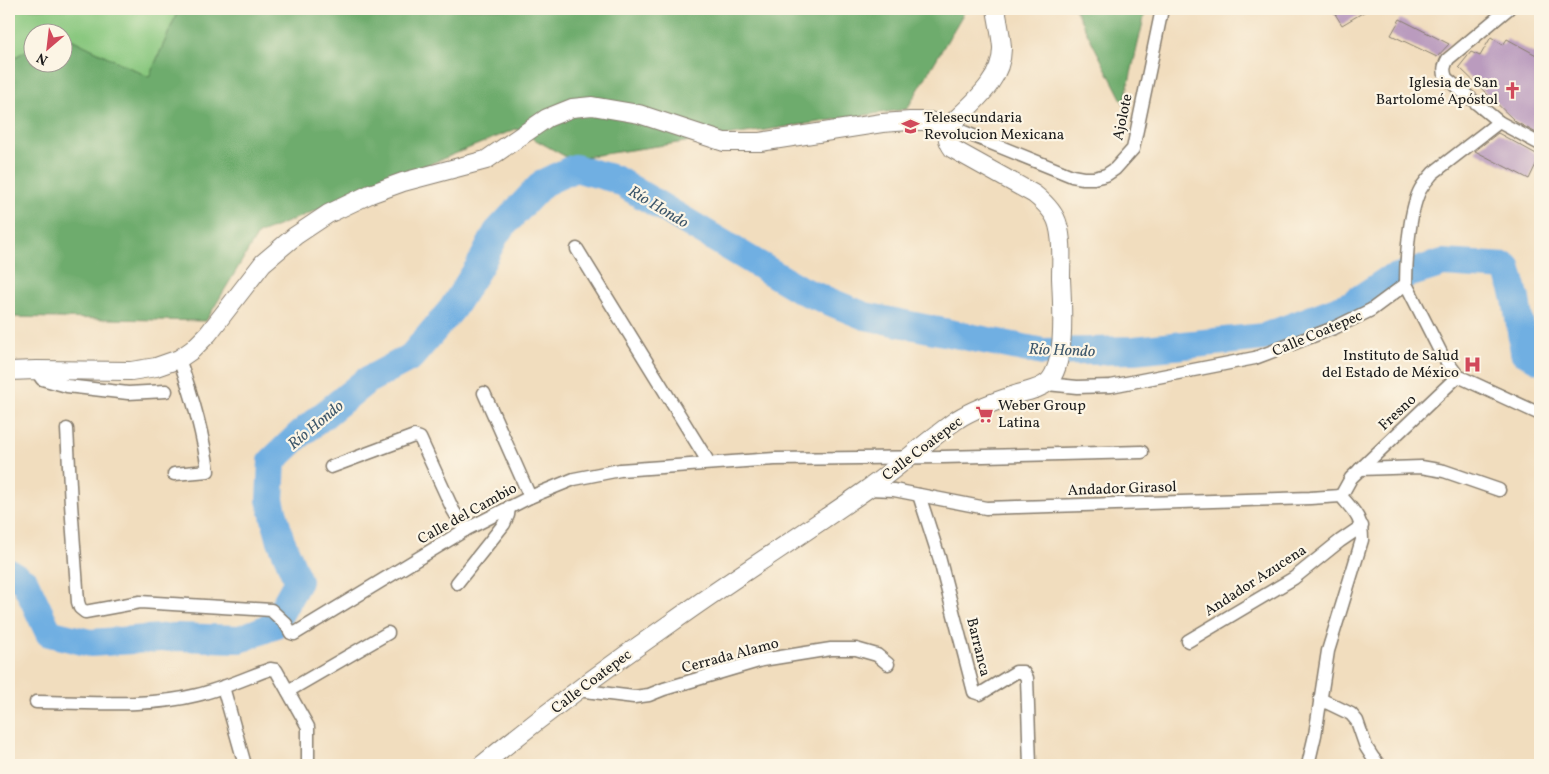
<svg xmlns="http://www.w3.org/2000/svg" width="1549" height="774" font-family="Vollkorn,serif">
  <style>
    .green { fill: #88c77e; stroke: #52724d }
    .forest { fill: #6eac6d; stroke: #456444 }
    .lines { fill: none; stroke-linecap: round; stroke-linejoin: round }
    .river { stroke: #6fafe2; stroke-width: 28 }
    .building { fill: #ba9bbe }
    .minor-casing { stroke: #867c6d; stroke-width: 15 }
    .secondary-casing { stroke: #867c6d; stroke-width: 20 }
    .minor { stroke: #fff; stroke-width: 12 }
    .secondary { stroke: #fff; stroke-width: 18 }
    .labels { text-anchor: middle; stroke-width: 4.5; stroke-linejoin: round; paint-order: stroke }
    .poi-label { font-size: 15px; fill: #1c1c1c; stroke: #fcf5e5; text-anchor: end }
    .street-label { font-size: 15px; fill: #1c1c1c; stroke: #fcf5e5 }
    .water-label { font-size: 16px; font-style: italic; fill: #3d576b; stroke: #fcf5e5 }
  </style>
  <rect width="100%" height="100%" fill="#fcf5e5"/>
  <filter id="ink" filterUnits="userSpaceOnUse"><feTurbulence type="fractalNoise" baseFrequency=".02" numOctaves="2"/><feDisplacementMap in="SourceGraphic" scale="10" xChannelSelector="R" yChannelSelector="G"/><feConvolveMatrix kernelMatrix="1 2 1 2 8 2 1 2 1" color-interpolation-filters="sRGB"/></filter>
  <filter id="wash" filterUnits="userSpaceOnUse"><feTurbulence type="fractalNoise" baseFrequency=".0096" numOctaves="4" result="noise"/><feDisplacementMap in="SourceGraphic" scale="20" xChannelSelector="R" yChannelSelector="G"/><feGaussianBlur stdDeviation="1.12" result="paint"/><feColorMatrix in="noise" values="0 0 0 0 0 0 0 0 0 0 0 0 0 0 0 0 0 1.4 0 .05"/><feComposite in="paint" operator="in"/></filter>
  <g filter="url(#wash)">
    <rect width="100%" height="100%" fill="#f1ddbe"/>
    <path class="green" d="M9 9H179L149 78 63 35 62 32H32V47L9 61Z"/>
    <g class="forest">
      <path d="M179 9H966L907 109 570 159 516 129 258 234 206 321 9 317V61L32 47V62H62L63 35 149 77Z"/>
      <path d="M1075 9H1146L1124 104Z"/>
    </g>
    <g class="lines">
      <path class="river" d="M9 572 25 582 49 633 90 643 175 637 240 639 273 626 298 581 280 538 270 500 272 461 298 436 366 381 411 357 452 309 480 265 497 232 543 183 575 168 615 179 801 290 865 316 1043 352 1134 350 1264 337 1352 304 1388 280 1443 263 1507 267 1516 299 1524 352 1540 360"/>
    </g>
    <g id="blocks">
      <g class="building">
        <path d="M1332 9H1369L1342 25Z"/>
        <path d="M1400 19 1449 44 1437 57 1391 35Z"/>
        <path d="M1491 37 1503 45 1507 39 1540 57V135L1516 122 1459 67 1471 52 1480 56Z"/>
        <path d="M1498 133 1540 156 1529 179 1475 151Z"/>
      </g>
    </g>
  </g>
  <g filter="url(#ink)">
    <use href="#blocks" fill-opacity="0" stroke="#867c6d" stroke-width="1"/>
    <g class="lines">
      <defs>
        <g id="minor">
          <path d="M1508 9 1448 59C1444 66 1443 70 1446 78L1499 122 1540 144"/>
          <path d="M949 126 1072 176 1083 178H1094L1106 175 1115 169 1133 149 1162 9"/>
          <path d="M577 249 709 463"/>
          <path d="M1406 284 1442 355 1458 376 1540 414"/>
          <path d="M36 370 42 379 67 386 128 393 166 391"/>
          <path d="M1047 384 1077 387 1111 386 1255 358 1334 328 1371 310 1406 284C1406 260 1409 214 1419 192 1422 185 1428 179 1433 173L1499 122"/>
          <path d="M484 393 530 497"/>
          <path d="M67 429 71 504 78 602 80 608 85 612 140 602 271 610 286 624 291 633 294 634 465 530 530 497 574 479 620 470 775 459 943 457 1142 452"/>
          <path d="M331 467 414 436 420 438 453 510 465 530"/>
          <path d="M1360 469 1421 467 1444 471 1499 490"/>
          <path d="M174 474 208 471C203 432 192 395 179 359"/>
          <path d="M868 489 894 490 986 508 1310 498 1341 496C1355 513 1362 517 1362 540L1328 651 1315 735 1308 765"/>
          <path d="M919 495 939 557 974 692 980 694 1016 672H1023L1027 678 1030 765"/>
          <path d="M1341 496 1351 478 1458 376"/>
          <path d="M457 583 504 524 508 515 509 507"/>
          <path d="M1188 641 1294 578 1340 541 1362 526"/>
          <path d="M223 687 245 765"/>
          <path d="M579 689 585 691 634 697 649 695 664 689 762 660 831 649H856L877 655 888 664"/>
          <path d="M288 691 388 633"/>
          <path d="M1320 699 1351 714 1357 721 1366 747 1373 758 1379 765"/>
          <path d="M36 702C88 702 146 708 197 695 222 689 246 678 270 669L276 670 308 727V765"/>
        </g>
        <g id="secondary">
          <path d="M9 371 36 370 131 371 156 367 179 359 192 350 208 334 263 263 295 236 328 214 370 194 403 182 486 160 547 118 572 108 592 106 639 114 724 142H760L882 123 910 121H929L949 126"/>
          <path d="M482 765C543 715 606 668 671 623 735 577 802 535 866 490 898 468 926 441 958 419 975 408 996 401 1015 395 1026 391 1039 390 1048 382 1067 363 1062 304 1061 278 1061 261 1063 242 1058 225 1055 212 1044 202 1034 194L953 149C947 141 946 135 949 126 970 105 1003 81 1002 47 1001 35 998 21 996 9"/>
        </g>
      </defs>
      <use href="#minor" class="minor-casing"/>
      <use href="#secondary" class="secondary-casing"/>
      <use href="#minor" class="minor"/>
      <use href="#secondary" class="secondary"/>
    </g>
  </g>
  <defs>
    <symbol id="church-bare" viewBox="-9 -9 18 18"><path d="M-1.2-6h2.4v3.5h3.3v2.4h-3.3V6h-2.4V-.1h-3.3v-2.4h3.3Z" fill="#d1495b" stroke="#fcf5e5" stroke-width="2.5" paint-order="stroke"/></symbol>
    <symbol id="school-bare" viewBox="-9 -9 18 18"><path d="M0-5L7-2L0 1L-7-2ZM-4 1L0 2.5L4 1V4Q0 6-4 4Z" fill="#d1495b" stroke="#fcf5e5" stroke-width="2.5" paint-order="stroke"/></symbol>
    <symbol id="hospital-bare" viewBox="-9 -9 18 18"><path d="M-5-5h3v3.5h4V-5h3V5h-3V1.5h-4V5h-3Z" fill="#d1495b" stroke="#fcf5e5" stroke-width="2.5" paint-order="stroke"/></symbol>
    <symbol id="supermarket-bare" viewBox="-9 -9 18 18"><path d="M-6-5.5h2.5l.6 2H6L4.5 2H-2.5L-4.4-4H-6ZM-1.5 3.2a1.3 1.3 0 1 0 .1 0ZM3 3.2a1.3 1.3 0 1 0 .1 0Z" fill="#d1495b" stroke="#fcf5e5" stroke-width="2.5" paint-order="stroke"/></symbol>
  </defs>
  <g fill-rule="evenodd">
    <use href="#church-bare" x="1500" y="78" width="25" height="25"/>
    <use href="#school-bare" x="898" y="114" width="25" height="25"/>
    <use href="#hospital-bare" x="1460" y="352" width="25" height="25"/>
    <use href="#supermarket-bare" x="972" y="402" width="25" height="25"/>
  </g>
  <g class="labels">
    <g class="poi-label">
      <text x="1498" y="87">Iglesia de San<tspan x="1498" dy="17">Bartolomé Apóstol</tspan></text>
      <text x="924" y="122" text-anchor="start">Telesecundaria<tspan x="924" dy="17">Revolucion Mexicana</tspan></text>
      <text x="1459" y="360">Instituto de Salud<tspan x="1459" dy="17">del Estado de México</tspan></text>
      <text x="998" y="410" text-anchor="start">Weber Group<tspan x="998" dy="17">Latina</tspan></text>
    </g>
    <g class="street-label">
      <text transform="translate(1122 117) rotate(-78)" y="5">Ajolote</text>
      <text transform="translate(1317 333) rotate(-23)" y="5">Calle Coatepec</text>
      <text transform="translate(1397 412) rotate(-43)" y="5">Fresno</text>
      <text transform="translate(922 448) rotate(-37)" y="5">Calle Coatepec</text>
      <text transform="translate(1122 488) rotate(-2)" y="5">Andador Girasol</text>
      <text transform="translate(467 513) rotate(-29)" y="5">Calle del Cambio</text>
      <text transform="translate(1255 580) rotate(-33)" y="5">Andador Azucena</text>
      <text transform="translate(979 647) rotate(76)" y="5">Barranca</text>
      <text transform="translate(730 655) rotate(-15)" y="5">Cerrada Alamo</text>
      <text transform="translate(591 681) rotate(-37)" y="5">Calle Coatepec</text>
    </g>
    <g class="water-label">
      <text transform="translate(659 206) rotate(31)" y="6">Río Hondo</text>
      <text transform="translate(1062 349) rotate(2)" y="6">Río Hondo</text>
      <text transform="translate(315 424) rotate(-40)" y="6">Río Hondo</text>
    </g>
  </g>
  <rect width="1549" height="774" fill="none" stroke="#fcf5e5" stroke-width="30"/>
  <g transform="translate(48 48) rotate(208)"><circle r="24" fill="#fcf5e5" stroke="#a29e95"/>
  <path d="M0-4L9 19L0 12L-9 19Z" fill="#d1495b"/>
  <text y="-8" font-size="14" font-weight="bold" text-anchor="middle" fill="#1c1c1c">N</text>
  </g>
</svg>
